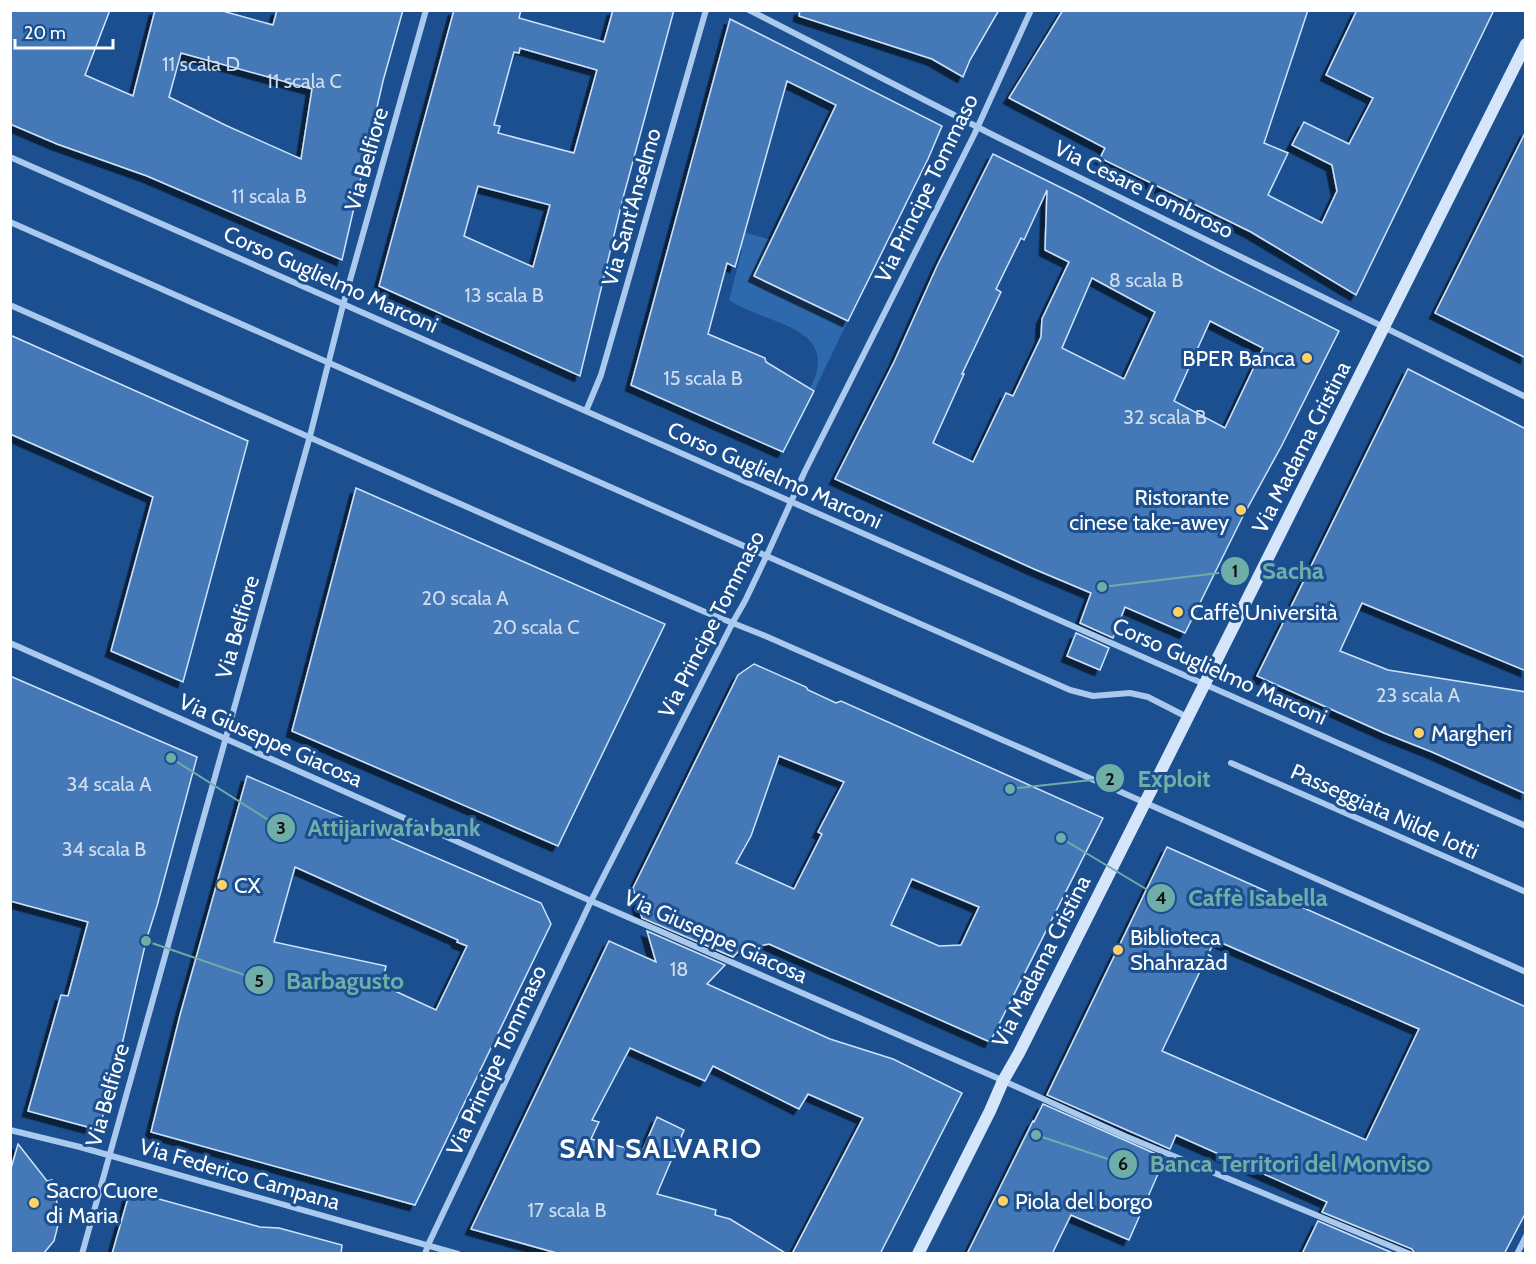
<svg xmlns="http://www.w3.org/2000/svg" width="1536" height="1264" font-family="Cabin,sans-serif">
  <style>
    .green { fill: #2e69ad }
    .building { fill: #4478b7; stroke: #cfe3fa; stroke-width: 1.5; fill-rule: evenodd; filter: url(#shadow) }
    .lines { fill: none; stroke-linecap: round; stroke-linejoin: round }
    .street { stroke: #a9c9ee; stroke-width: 6 }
    .secondary { stroke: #d6e6fa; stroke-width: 12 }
    .poi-dot { fill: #ffd166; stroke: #1b4f8f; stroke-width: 2 }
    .labels { text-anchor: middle; stroke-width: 6; stroke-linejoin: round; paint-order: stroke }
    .number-label { font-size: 20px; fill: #d0dded }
    .street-label { font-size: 22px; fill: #fff; stroke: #1b4f8f }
    .poi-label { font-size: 22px; fill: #fff; stroke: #1b4f8f; text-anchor: start }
    .district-label { font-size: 28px; font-weight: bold; letter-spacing: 1.5px; fill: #fff; stroke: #1b4f8f }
    .leader { fill: none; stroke: #6fada8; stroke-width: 2 }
    .callout-dot { fill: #6fada8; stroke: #1b4f8f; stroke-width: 2 }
    .mark-label { font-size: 18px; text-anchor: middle; font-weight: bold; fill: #111 }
    .callout-label { font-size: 24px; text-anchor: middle; font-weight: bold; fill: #6fada8; stroke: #1b4f8f; stroke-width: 6; stroke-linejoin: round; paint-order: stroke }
  </style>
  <defs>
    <filter id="shadow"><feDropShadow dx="-5.5" dy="5.5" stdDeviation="0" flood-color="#0009"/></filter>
  </defs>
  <rect width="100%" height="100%" fill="#1b4f8f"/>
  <path class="green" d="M739 231 772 240 755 276 848 321 814 391 810 388C843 325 765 325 729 300L742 250 734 247Z"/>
  <g class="building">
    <path d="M10 10H110L85 75 133 96 155 10H219L273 25 277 10H403L383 81 342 260 147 176 57 144 10 124ZM181 53 312 89 301 159 225 125 169 97Z"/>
    <path d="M454 10H521L519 18 604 42 613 10H674L623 198 580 376 379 286ZM520 48 597 70 574 153 498 133 500 126 494 125 514 52 519 53ZM478 186 550 205 533 267 464 236Z"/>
    <path d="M800 10H999L970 60 963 77 932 59 799 16Z"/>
    <path d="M1063 10H1308L1264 143 1288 153 1268 195 1322 223 1337 191 1332 165 1292 145 1304 122 1349 144 1373 98 1326 75 1357 10H1494L1356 295 1251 232 1100 158 1105 148 1009 98Z"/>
    <path d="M730 19 942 126 928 159 848 321 754 276 836 105 787 81 735 267 727 263 708 334 765 358 766 362 814 391 783 452 631 385Z"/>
    <path d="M1526 131V358L1435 313Z"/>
    <path d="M993 154 1080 197 1220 271 1339 331 1282 445 1242 518 1185 633 1125 607 1113 638 1080 623 1091 593 1034 569 835 479 894 362 937 266ZM1047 190 1045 250 1069 262 1042 319 1041 337 1013 396 1006 393 973 462 933 443 964 374H962L1001 292 996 289 1021 238 1024 240ZM1092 278 1155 312 1124 379 1062 348ZM1210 321 1263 348 1225 428 1174 401Z"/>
    <path d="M10 335 248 441 183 682 111 651 153 497 10 434Z"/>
    <path d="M1408 369 1526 429V671L1362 603 1340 651 1388 670 1526 692V794L1432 752 1384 733 1257 676Z"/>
    <path d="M356 488 665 624 558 846 292 731Z"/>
    <path d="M1076 633 1109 648 1100 670 1067 656Z"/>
    <path d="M754 664 806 687 808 690 836 703 841 701 1103 818 990 1042 769 944 740 950 733 957 642 918 633 888 738 675ZM779 756 844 782 818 832 822 834 794 889 736 863 751 836ZM912 879 979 907 961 945 939 946 891 925Z"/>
    <path d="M10 676 197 757 157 906 146 941 121 1049 99 1130 28 1111 61 995 68 996 88 922 10 901Z"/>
    <path d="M247 776 541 903 551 924 415 1205 151 1132 180 1015ZM295 867 458 940 457 942 467 946 436 1010 382 985 386 966 274 942Z"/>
    <path d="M1167 847 1526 1007V1212L1504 1254H1415L1412 1249 1322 1212 1327 1202 1176 1135 1170 1149 1047 1095ZM1215 940 1419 1029 1366 1140 1162 1051Z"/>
    <path d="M647 931 725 965 707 984 830 1039 893 1059 962 1093 880 1254H792L863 1118 808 1094 799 1109 713 1066 705 1081 630 1048 592 1120 599 1122 591 1139 642 1152 657 1117 684 1130 657 1194 716 1210 715 1215 730 1219 787 1254H560L471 1229 609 941 656 962Z"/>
    <path d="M1043 1104 1165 1158 1129 1240 1071 1215 1052 1254H967L1033 1121 1034 1122Z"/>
    <path d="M18 1144 47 1181 52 1180 60 1217 54 1241 43 1254H10V1172Z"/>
    <path d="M130 1191 260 1227 279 1228 342 1245 341 1254H112Z"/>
    <path d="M1318 1221 1395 1254H1302Z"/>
  </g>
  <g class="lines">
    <g class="street">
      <path d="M749 10 993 135 1526 397"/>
      <path d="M10 157 1526 826"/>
      <path d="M10 222 1070 690 1093 696 1130 693 1148 697 1187 717"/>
      <path d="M10 305 705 612 763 635 1103 784 1526 972"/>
      <path d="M586 411 601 375 706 10"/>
      <path d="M10 643 591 901 995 1077 1125 1136 1410 1254"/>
      <path d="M1231 763 1526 892"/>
      <path d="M10 1130 80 1147 458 1254"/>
      <path d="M82 1254 310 436 343 305 426 10"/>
      <path d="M425 1254 428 1245 591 901 733 622 745 601 766 557 805 471 974 135 1031 10"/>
      <path d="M1517 1254 1526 1236"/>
    </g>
    <path class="secondary" d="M918 1254 990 1111 1003 1081 1019 1053C1187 716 1359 382 1526 44"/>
  </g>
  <g class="poi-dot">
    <circle cx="1307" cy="358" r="6"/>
    <circle cx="1241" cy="510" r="6"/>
    <circle cx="1178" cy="612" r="6"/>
    <circle cx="1419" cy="733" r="6"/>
    <circle cx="222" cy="885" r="6"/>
    <circle cx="1118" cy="950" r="6"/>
    <circle cx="1003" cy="1201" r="6"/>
    <circle cx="34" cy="1203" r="6"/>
  </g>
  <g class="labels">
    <g class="number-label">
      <text x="201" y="71">11 scala D</text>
      <text x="304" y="88">11 scala C</text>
      <text x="269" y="203">11 scala B</text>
      <text x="1146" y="287">8 scala B</text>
      <text x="504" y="302">13 scala B</text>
      <text x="703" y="385">15 scala B</text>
      <text x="1165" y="424">32 scala B</text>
      <text x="465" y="605">20 scala A</text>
      <text x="536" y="634">20 scala C</text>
      <text x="1418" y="702">23 scala A</text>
      <text x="109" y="791">34 scala A</text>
      <text x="104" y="856">34 scala B</text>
      <text x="679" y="976">18</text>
      <text x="567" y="1217">17 scala B</text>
    </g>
    <g class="street-label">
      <text transform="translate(366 159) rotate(-74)" y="8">Via Belfiore</text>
      <text transform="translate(926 188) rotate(-64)" y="8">Via Principe Tommaso</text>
      <text transform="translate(1144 189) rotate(26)" y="8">Via Cesare Lombroso</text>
      <text transform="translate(631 207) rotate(-74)" y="8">Via Sant'Anselmo</text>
      <text transform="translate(331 279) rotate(24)" y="8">Corso Guglielmo Marconi</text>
      <text transform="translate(1301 447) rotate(-63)" y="8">Via Madama Cristina</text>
      <text transform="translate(775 475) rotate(24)" y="8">Corso Guglielmo Marconi</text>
      <text transform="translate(711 624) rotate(-63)" y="8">Via Principe Tommaso</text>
      <text transform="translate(237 627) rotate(-74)" y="8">Via Belfiore</text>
      <text transform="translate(1220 671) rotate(24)" y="8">Corso Guglielmo Marconi</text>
      <text transform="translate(271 740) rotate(24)" y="8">Via Giuseppe Giacosa</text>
      <text transform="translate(1385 811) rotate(24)" y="8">Passeggiata Nilde Iotti</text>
      <text transform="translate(716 936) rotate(24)" y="8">Via Giuseppe Giacosa</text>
      <text transform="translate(1041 961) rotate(-63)" y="8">Via Madama Cristina</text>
      <text transform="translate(496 1060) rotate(-65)" y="8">Via Principe Tommaso</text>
      <text transform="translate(107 1095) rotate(-74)" y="8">Via Belfiore</text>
      <text transform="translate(240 1174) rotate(16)" y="8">Via Federico Campana</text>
    </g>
    <g class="poi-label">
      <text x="1295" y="366" text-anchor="end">BPER Banca</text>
      <text x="1229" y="505" text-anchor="end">Ristorante<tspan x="1229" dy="25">cinese take-awey</tspan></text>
      <text x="1190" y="620">Caffè Università</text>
      <text x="1431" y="741">Margherì</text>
      <text x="234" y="893">CX</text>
      <text x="1130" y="945">Biblioteca<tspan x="1130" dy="25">Shahrazàd</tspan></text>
      <text x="46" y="1198">Sacro Cuore<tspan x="46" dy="25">di Maria</tspan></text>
      <text x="1015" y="1209">Piola del borgo</text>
    </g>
    <g class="district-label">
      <text x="661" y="1158">SAN SALVARIO</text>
    </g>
  </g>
  <path class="leader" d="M1102 587L1235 571M1010 789L1110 778M171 758L281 828M1061 838L1161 898M146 941L259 980M1036 1135L1123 1164"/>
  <g class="callout-dot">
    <circle cx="1102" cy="587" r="6"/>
    <circle cx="1010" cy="789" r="6"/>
    <circle cx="171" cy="758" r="6"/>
    <circle cx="1061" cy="838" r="6"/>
    <circle cx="146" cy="941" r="6"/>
    <circle cx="1036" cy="1135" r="6"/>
    <circle cx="1235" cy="571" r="15"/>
    <circle cx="1110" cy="778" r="15"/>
    <circle cx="281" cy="828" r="15"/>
    <circle cx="1161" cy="898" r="15"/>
    <circle cx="259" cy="980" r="15"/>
    <circle cx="1123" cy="1164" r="15"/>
  </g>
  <g class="mark-label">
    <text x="1235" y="577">1</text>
    <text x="1110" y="785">2</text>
    <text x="281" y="834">3</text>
    <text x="1161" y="904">4</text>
    <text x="259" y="987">5</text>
    <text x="1123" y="1170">6</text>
  </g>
  <g class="callout-label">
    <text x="1293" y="579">Sacha</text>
    <text x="1174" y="787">Exploit</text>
    <text x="394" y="836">Attijariwafa bank</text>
    <text x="1258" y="906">Caffè Isabella</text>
    <text x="345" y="989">Barbagusto</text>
    <text x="1290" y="1172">Banca Territori del Monviso</text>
  </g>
  <rect width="1536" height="1264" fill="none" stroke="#ffffff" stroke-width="24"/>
  <path d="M15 39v9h98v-9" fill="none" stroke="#ffffff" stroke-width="3"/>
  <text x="24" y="39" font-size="18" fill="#ffffff" stroke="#1b4f8f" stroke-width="4.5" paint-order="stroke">20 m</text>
</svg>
